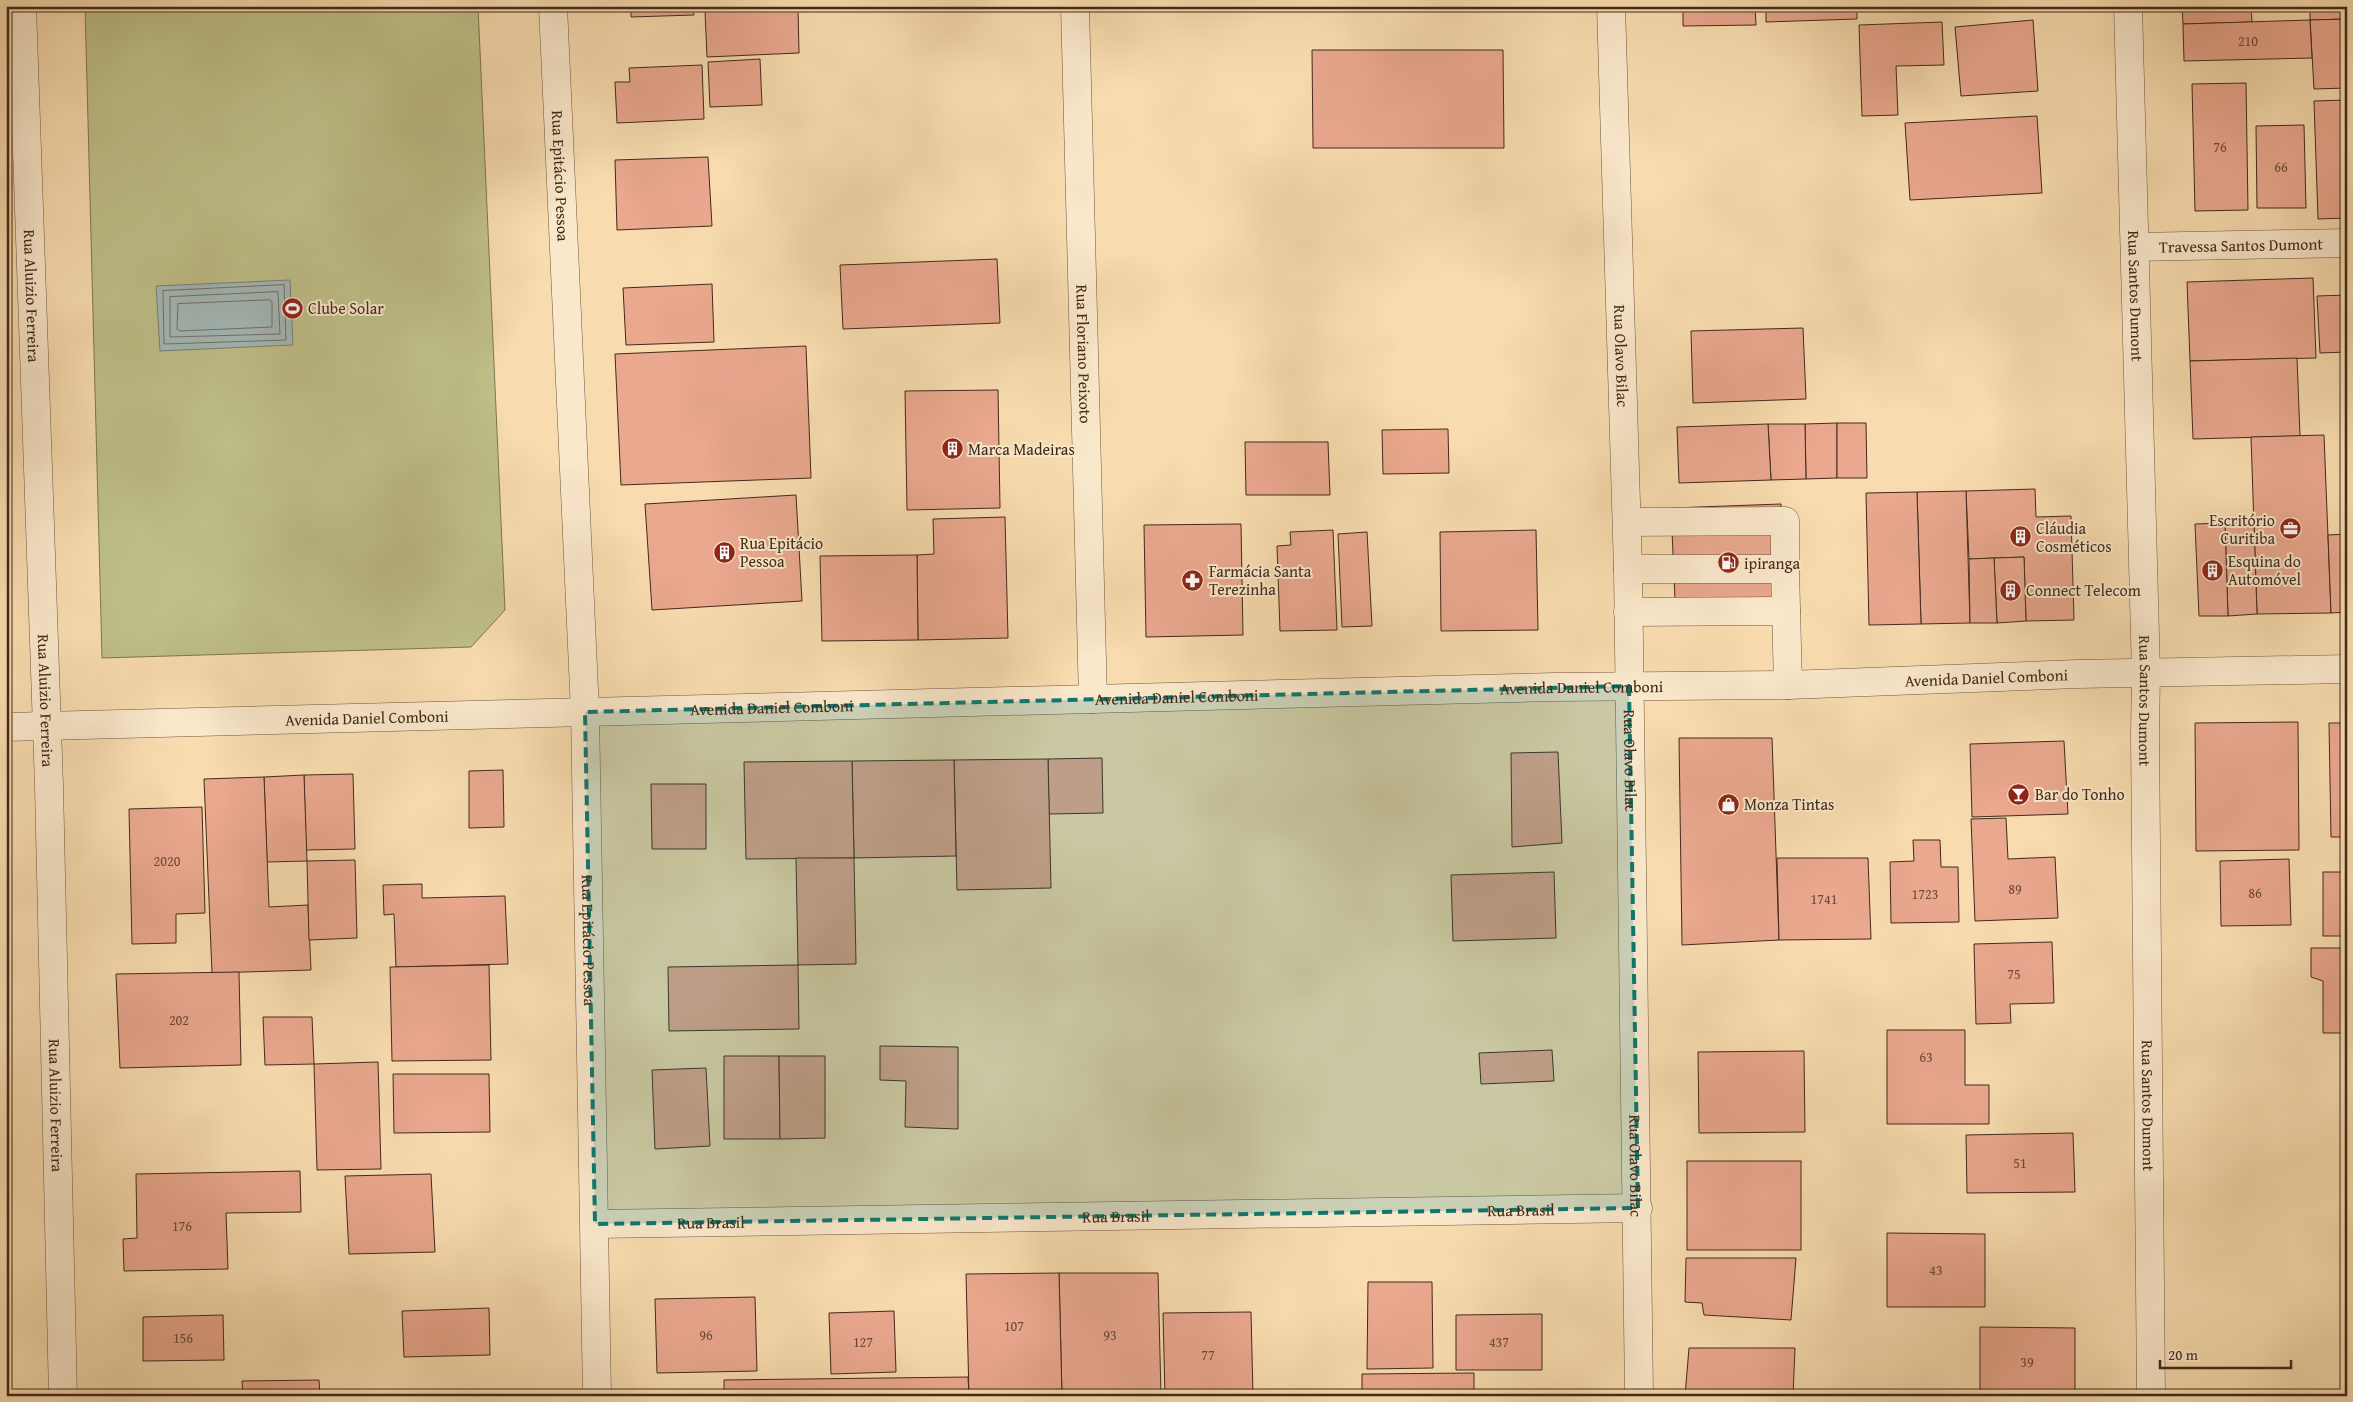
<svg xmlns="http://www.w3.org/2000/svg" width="2353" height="1402" font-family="'Gentium Book Plus',serif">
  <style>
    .green { fill: #bfc089; stroke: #807552 }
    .water { fill: #a3b8b7; stroke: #7c7f78 }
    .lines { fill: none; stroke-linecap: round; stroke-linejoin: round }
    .shore { stroke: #727168; stroke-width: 1 }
    .building { fill: #eaa88f; stroke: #422a1a }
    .minor-casing { stroke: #70563f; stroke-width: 29 }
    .minor { stroke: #fae8cb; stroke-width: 28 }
    .marked { fill: #0f766e; fill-opacity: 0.2; stroke: #0f766e; stroke-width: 4; stroke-dasharray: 10 6; stroke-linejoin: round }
    .labels { text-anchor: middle; stroke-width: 4; stroke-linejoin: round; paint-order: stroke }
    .number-label { font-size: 14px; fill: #6c4a37 }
    .street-label { font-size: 16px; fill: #422a1a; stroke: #fae8cb }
    .poi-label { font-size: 16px; fill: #422a1a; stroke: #fae8cb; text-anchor: start }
  </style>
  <rect width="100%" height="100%" fill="#f8dcaf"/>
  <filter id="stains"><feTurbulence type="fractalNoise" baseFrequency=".004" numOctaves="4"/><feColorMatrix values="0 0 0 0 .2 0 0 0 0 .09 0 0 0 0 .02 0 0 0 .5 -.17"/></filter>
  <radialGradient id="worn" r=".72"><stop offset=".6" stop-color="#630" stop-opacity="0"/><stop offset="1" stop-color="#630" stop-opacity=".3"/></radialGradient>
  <path class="green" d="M85 6H478L505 610 471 647 102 658Z"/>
  <path class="water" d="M290 280 293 345 160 351 156 286Z"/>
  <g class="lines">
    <g class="shore">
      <path d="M284 285 286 340 164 344 163 291Z"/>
      <path d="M278 292 280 334 170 337V297Z"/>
      <path d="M270 300 272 302V327L180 331 177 329 178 304Z"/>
    </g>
  </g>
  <g class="building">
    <path d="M631 6H693L694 15 631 17Z"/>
    <rect x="1434" y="6" width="86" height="3"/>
    <path d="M1683 6H1755L1756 25 1683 26Z"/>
    <path d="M1766 6H1857V19L1766 22Z"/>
    <path d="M2182 6H2273L2251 7 2252 22 2183 24Z"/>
    <path d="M2310 6H2347V19L2310 20Z"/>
    <path d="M798 7 799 53 707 57 705 11Z"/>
    <path d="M2347 19V88L2314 89 2310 20Z"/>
    <path d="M2033 20 2038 91 1961 96 1955 27Z"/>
    <path d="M2310 20 2312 58 2184 61 2183 24Z"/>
    <path d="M1942 22 1944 65 1896 66 1898 115 1862 116 1859 25Z"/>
    <path d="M1312 50H1503L1504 148H1313Z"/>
    <path d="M760 59 762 105 710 107 708 62Z"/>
    <path d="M702 65 704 119 617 123 615 82H630L629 68Z"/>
    <path d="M2246 83 2248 210 2195 211 2192 84Z"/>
    <path d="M2347 100V218L2318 219 2314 101Z"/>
    <path d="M2037 116 2042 193 1910 200 1905 123Z"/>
    <path d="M2304 125 2306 208H2257L2256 126Z"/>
    <path d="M708 157 712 226 617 230 615 160Z"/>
    <path d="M997 259 1000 323 843 329 840 265Z"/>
    <path d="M2313 278 2316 358 2190 361 2187 282Z"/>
    <path d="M712 284 714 342 626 345 623 288Z"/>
    <path d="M2347 295V352L2320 353 2317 296Z"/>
    <path d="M1803 328 1806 399 1693 403 1691 331Z"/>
    <path d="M806 346 811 478 621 485 615 354Z"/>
    <path d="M2297 358 2300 436 2193 439 2190 361Z"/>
    <path d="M998 390 1000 508 907 510 905 391Z"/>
    <path d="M1837 423V478L1806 479 1805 424Z"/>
    <path d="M1837 423H1866L1867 478H1837Z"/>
    <path d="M1768 424H1805L1806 479 1771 480Z"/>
    <path d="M1768 424 1771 480 1679 483 1677 427Z"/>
    <path d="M1448 429 1449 473 1383 474 1382 430Z"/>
    <path d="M2324 435 2331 613 2257 614 2251 437Z"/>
    <path d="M1245 442H1328L1330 495H1246Z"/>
    <path d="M2035 489 2036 517 2071 516 2074 620 2026 621 2024 557 1969 559 1966 491Z"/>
    <path d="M1966 491 1970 623 1921 624 1917 492Z"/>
    <path d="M1917 492 1921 624 1869 625 1866 493Z"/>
    <path d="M796 495 802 601 652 610 645 504Z"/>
    <path d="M1781 504 1785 619 1676 622 1671 508Z"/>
    <path d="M1005 517 1008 638 918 640 917 555 934 554 933 519Z"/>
    <path d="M2254 522 2257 614 2228 616 2225 523Z"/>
    <path d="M2225 523 2228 616H2199L2195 524Z"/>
    <path d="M1241 524 1243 635 1146 637 1144 525Z"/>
    <path d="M1333 530 1337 630 1280 631 1277 546 1291 545 1290 532Z"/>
    <path d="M1536 530 1538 630 1441 631 1440 532Z"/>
    <path d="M1367 532 1372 626 1342 627 1338 534Z"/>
    <path d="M2347 534V612L2331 613 2328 535Z"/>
    <path d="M917 555 918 640 822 641 820 556Z"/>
    <path d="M2024 557 2026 621 1997 623 1994 558Z"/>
    <path d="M1994 558 1997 623H1970L1969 559Z"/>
    <path d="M2298 722 2299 850 2196 851 2195 723Z"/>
    <path d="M2329 723H2347V837H2331Z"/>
    <path d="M1679 738H1772L1779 940 1682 945Z"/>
    <path d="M2064 741 2068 814 1972 817 1970 744Z"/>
    <path d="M1558 752 1562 843 1512 847 1511 753Z"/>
    <path d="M1102 758 1103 813 1049 814 1048 759Z"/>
    <path d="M1048 759 1051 888 957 890 954 760Z"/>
    <path d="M954 760 956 856 854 858 852 761Z"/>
    <path d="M852 761 854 858 746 859 744 762Z"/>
    <path d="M503 770 504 827 469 828V771Z"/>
    <path d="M353 774 355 849 306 850 304 775Z"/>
    <path d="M304 775 307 861 267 862 264 777Z"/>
    <path d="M264 777 269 907 308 905 311 970 212 973 204 779Z"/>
    <path d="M651 784H706V849H652Z"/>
    <path d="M202 807 205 913 176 914V943L132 944 129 809Z"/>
    <path d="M2006 818 2008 859 2055 857 2058 918 1975 921 1971 819Z"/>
    <path d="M1913 840H1940L1941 867H1958L1959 922 1891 923 1890 862 1914 861Z"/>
    <path d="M796 858H854L856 964 798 965Z"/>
    <path d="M1777 858H1868L1871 939 1779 940Z"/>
    <path d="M2289 859 2291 925 2221 926 2220 861Z"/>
    <path d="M355 860 357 938 309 940 307 861Z"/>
    <path d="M1554 872 1556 938 1453 941 1451 875Z"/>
    <rect x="2323" y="872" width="24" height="64"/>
    <path d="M422 884V898L505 896 508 964 396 967 394 914 384 915 383 885Z"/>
    <path d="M2052 942 2054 1003 2010 1004 2011 1023 1976 1024 1974 944Z"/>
    <path d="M2311 948H2347V1033H2323V981L2311 977Z"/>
    <path d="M489 965 491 1060 392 1061 390 967Z"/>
    <path d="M798 965 799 1029 669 1031 668 967Z"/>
    <path d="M239 972 241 1065 120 1068 116 974Z"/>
    <path d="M263 1017H312L314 1064 265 1065Z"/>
    <path d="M1887 1030H1965V1085H1989V1124H1887Z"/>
    <path d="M880 1046 958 1047V1129L905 1127 906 1081 880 1080Z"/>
    <path d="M1552 1050 1554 1081 1481 1084 1479 1053Z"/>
    <path d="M1804 1051 1805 1132 1699 1133 1698 1052Z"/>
    <path d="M724 1056H779L780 1139H724Z"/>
    <path d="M779 1056H825V1138L780 1139Z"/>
    <path d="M378 1062 381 1169 317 1170 314 1064Z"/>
    <path d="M706 1068 710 1146 655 1149 652 1070Z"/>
    <path d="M393 1074H489L490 1132 394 1133Z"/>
    <path d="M2073 1133 2075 1192 1967 1193 1966 1135Z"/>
    <rect x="1687" y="1161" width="114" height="89"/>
    <path d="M300 1171 301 1212 226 1213 228 1269 124 1271 123 1239 137 1238 136 1174Z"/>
    <path d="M431 1174 435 1252 349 1254 345 1176Z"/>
    <path d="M1887 1233 1985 1234V1307H1887Z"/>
    <path d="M1686 1258H1796L1791 1320 1704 1315 1702 1303 1685 1302Z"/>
    <path d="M1059 1273H1158L1161 1396H1062Z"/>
    <path d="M1059 1273 1062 1396H969L966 1274Z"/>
    <path d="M1368 1282H1432L1433 1368 1367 1369Z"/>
    <path d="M755 1297 757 1371 657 1373 655 1299Z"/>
    <path d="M489 1308 490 1355 404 1357 402 1311Z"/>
    <path d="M894 1311 896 1372 831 1374 829 1313Z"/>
    <path d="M1251 1312 1253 1396H1165L1163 1313Z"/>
    <path d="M1542 1314V1370H1456V1315Z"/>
    <path d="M223 1315 224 1360 143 1361V1317Z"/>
    <path d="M1980 1327 2075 1328V1396H1980Z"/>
    <path d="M1689 1348H1795L1793 1396H1685Z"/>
    <path d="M1474 1373V1396H1362V1374Z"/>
    <path d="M968 1377 969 1396H724V1380Z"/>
    <path d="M319 1380 320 1396H243L242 1381Z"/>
  </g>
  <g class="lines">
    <defs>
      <g id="minor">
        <path id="s1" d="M22 6 49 786 63 1396"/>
        <path id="s2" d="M553 6 585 712 597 1396"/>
        <path id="s3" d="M1075 6 1093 699"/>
        <path id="s4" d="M1611 6 1628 569 1639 1396"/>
        <path id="s5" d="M2128 6 2146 673 2145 735 2151 1396"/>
        <path id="s6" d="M2135 247 2347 243"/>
        <path d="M1627 522 1785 521V569"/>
        <path d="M1628 569H1785L1788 685"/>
        <path d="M1628 612 1786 611"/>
        <path id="s7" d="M6 727 1555 687 1788 685 2077 674 2347 669"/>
        <path id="s8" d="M595 1224 1638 1208"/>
      </g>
    </defs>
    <use href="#minor" class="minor-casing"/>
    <use href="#minor" class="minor"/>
  </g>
  <path class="marked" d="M1629 686 1638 1208 595 1224 585 712Z"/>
  <defs>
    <symbol id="stadium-disc" viewBox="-11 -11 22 22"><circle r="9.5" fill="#8f2418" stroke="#fae8cb"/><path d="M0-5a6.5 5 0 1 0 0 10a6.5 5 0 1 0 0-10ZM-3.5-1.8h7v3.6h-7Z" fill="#fff"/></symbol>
    <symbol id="building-disc" viewBox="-11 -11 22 22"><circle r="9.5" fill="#8f2418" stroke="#fae8cb"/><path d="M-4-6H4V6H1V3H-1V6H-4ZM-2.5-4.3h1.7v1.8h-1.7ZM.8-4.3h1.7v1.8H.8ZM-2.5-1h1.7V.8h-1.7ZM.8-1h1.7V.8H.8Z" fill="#fff"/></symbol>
    <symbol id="office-disc" viewBox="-11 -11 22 22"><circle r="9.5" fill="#8f2418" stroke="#fae8cb"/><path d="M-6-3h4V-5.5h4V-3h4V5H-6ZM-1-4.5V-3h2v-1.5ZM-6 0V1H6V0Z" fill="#fff"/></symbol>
    <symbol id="fuel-disc" viewBox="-11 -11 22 22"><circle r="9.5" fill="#8f2418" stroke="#fae8cb"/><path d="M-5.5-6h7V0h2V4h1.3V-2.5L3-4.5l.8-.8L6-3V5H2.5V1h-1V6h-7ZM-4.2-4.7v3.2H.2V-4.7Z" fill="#fff"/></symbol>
    <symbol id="pharmacy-disc" viewBox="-11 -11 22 22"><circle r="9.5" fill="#8f2418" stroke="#fae8cb"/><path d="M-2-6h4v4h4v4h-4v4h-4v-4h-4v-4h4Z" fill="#fff"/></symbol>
    <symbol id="bar-disc" viewBox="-11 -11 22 22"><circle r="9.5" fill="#8f2418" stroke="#fae8cb"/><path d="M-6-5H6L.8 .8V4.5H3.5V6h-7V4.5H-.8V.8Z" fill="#fff"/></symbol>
    <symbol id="shop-disc" viewBox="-11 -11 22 22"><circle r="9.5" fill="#8f2418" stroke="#fae8cb"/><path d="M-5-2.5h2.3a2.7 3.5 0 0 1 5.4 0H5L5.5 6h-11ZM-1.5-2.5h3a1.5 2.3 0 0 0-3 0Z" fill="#fff"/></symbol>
  </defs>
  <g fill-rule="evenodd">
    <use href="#stadium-disc" x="280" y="296" width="25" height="25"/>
    <use href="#building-disc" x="940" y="436" width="25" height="25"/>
    <use href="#office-disc" x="2278" y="516" width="25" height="25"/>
    <use href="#building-disc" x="2008" y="524" width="25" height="25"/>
    <use href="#building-disc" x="712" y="540" width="25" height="25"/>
    <use href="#fuel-disc" x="1716" y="550" width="25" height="25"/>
    <use href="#building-disc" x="2200" y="558" width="25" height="25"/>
    <use href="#pharmacy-disc" x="1180" y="568" width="25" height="25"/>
    <use href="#building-disc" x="1998" y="578" width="25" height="25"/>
    <use href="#bar-disc" x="2006" y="782" width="25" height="25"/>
    <use href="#shop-disc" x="1716" y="792" width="25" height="25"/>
  </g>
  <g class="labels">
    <g class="number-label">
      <text x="2248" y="46">210</text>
      <text x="2220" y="152">76</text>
      <text x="2281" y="172">66</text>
      <text x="167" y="866">2020</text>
      <text x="2015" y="894">89</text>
      <text x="2255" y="898">86</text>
      <text x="1925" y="899">1723</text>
      <text x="1824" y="904">1741</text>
      <text x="2014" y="979">75</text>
      <text x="179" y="1025">202</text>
      <text x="1926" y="1062">63</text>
      <text x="2020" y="1168">51</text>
      <text x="182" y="1231">176</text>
      <text x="1936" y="1275">43</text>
      <text x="1014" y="1331">107</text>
      <text x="706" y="1340">96</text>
      <text x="1110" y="1340">93</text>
      <text x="183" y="1343">156</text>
      <text x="863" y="1347">127</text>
      <text x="1499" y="1347">437</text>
      <text x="1208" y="1360">77</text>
      <text x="2027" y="1367">39</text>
    </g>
    <g class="street-label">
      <text dy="6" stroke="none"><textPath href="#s2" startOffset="170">Rua Epitácio Pessoa</textPath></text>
      <text dy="6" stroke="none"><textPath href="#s6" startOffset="106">Travessa Santos Dumont</textPath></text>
      <text dy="6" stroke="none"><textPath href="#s1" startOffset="290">Rua Aluizio Ferreira</textPath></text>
      <text dy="6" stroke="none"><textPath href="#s5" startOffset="290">Rua Santos Dumont</textPath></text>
      <text dy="6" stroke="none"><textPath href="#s3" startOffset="348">Rua Floriano Peixoto</textPath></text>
      <text dy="6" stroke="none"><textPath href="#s4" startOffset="350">Rua Olavo Bilac</textPath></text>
      <text dy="6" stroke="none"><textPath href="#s7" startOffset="1981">Avenida Daniel Comboni</textPath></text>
      <text dy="6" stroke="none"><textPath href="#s7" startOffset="1576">Avenida Daniel Comboni</textPath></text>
      <text dy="6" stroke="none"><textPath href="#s7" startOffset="1171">Avenida Daniel Comboni</textPath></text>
      <text dy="6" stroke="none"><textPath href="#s1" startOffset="695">Rua Aluizio Ferreira</textPath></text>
      <text dy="6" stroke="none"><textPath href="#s5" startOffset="695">Rua Santos Dumont</textPath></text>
      <text dy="6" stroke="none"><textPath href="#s7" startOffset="766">Avenida Daniel Comboni</textPath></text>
      <text dy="6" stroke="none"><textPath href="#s7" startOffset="361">Avenida Daniel Comboni</textPath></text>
      <text dy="6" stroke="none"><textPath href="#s4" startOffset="755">Rua Olavo Bilac</textPath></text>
      <text dy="6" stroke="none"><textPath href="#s2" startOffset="935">Rua Epitácio Pessoa</textPath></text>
      <text dy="6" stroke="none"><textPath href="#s1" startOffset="1100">Rua Aluizio Ferreira</textPath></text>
      <text dy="6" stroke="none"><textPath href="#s5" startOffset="1100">Rua Santos Dumont</textPath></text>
      <text dy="6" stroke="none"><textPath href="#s4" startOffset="1160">Rua Olavo Bilac</textPath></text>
      <text dy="6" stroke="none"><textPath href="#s8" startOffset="926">Rua Brasil</textPath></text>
      <text dy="6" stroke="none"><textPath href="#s8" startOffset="521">Rua Brasil</textPath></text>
      <text dy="6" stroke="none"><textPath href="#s8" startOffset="116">Rua Brasil</textPath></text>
    </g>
    <g class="poi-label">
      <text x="308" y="314">Clube Solar</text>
      <text x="968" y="455">Marca Madeiras</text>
      <text x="2275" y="526" text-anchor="end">Escritório<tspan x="2275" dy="18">Curitiba</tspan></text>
      <text x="2036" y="534">Cláudia<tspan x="2036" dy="18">Cosméticos</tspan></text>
      <text x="740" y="549">Rua Epitácio<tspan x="740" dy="18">Pessoa</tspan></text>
      <text x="2228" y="567">Esquina do<tspan x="2228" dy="18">Automóvel</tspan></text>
      <text x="1744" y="569">ipiranga</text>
      <text x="1209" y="577">Farmácia Santa<tspan x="1209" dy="18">Terezinha</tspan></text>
      <text x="2026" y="596">Connect Telecom</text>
      <text x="2035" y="800">Bar do Tonho</text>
      <text x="1744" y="810">Monza Tintas</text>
    </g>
  </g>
  <rect width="2353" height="1402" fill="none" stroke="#f8dcaf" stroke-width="25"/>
  <rect x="8" y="8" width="2338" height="1387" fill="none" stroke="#422a1a" stroke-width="2.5"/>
  <rect x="12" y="12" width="2328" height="1377" fill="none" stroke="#422a1a"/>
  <path d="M2160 1360v8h131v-8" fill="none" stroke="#422a1a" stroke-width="2.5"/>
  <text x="2168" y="1360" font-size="15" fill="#422a1a" stroke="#fae8cb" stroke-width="4" paint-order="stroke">20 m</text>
  <rect width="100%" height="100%" filter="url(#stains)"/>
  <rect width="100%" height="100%" fill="url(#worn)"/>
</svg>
